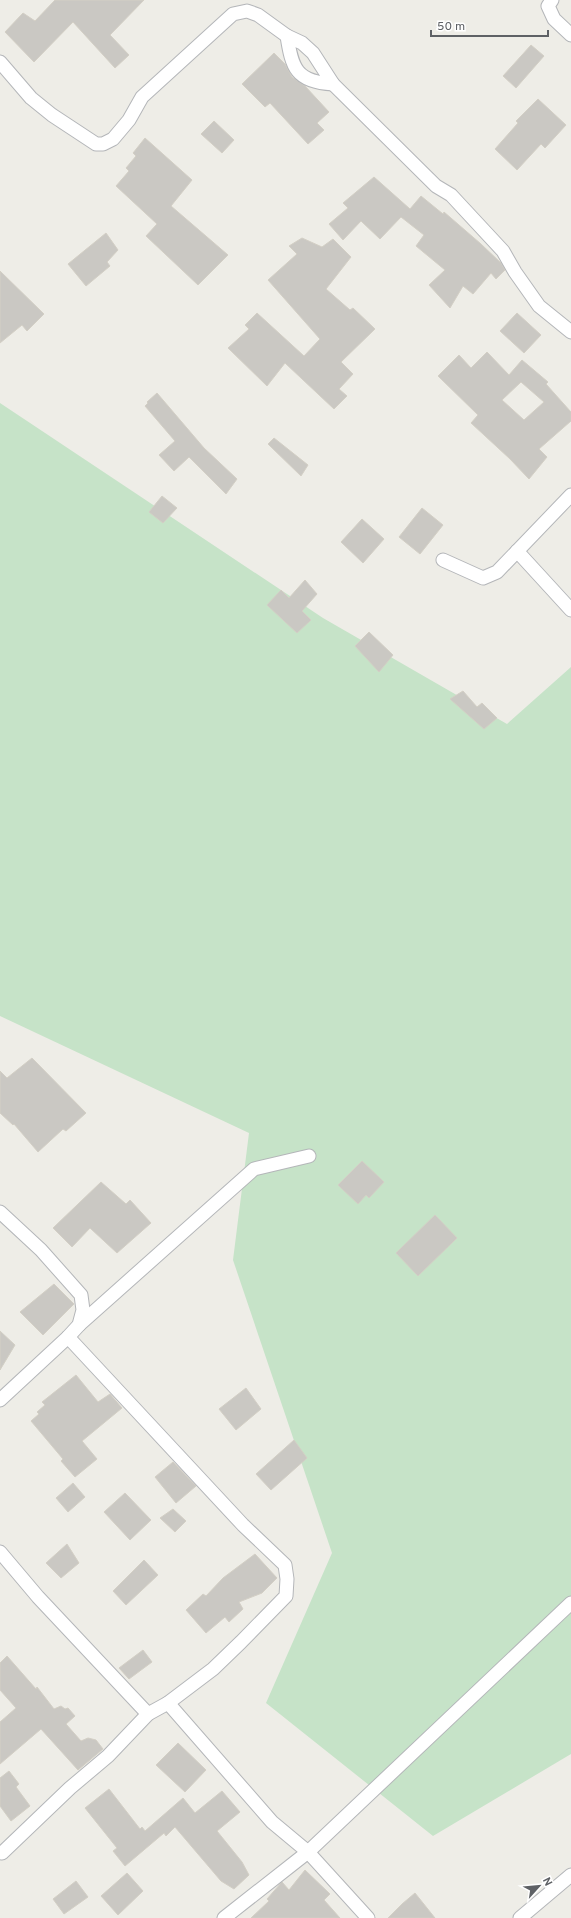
<svg xmlns="http://www.w3.org/2000/svg" width="571" height="1918" font-family="Overpass,sans-serif">
  <style>
    .green { fill: #c6e3c8 }
    .building { fill: #cac8c3; stroke: #d3cfc5; fill-rule: evenodd }
    .lines { fill: none; stroke-linecap: round; stroke-linejoin: round }
    .minor-casing { stroke: #b4b6b9; stroke-width: 15 }
    .minor { stroke: #fff; stroke-width: 13 }
  </style>
  <rect width="100%" height="100%" fill="#eeede7"/>
  <path class="green" d="M0 403 323 618 507 724 571 667V1754L433 1836 266 1703 332 1553 233 1260 249 1133 0 1016Z"/>
  <g class="building">
    <path d="M55 0H144L110 35 129 55 115 68 73 22 34 62 5 32 23 13 35 21Z"/>
    <path d="M531 45 544 56 516 88 503 76Z"/>
    <path d="M274 53 285 64 292 77 305 86 329 112 317 123 324 130 308 144 270 103 265 107 242 84Z"/>
    <path d="M538 99 566 125 545 148 541 144 517 170 495 149 518 123 516 121Z"/>
    <path d="M214 121 234 140 222 153 201 134Z"/>
    <path d="M145 138 192 180 171 206 228 255 198 285 146 236 157 224 116 186 129 171 126 168 136 156 133 153Z"/>
    <path d="M374 177 410 209 421 196 443 214 444 212 481 244 501 263 505 270 496 279 491 273 473 294 463 286 450 308 429 285 445 270 416 246 424 235 401 217 380 239 361 221 343 240 329 224 348 208 343 203Z"/>
    <path d="M106 233 118 250 107 262 110 266 86 286 68 264Z"/>
    <path d="M302 238 322 247 333 239 351 257 326 289 350 310 353 308 375 329 341 362 353 374 339 389 347 396 334 409 285 363 267 386 228 348 249 329 245 325 257 313 304 356 320 339 268 280 297 254 289 246Z"/>
    <path d="M0 271 44 314 27 331 22 325 0 343Z"/>
    <path d="M517 313 541 335 524 353 500 331Z"/>
    <path d="M487 352 509 375 522 360 548 382 546 384 571 412V421L539 449 547 457 529 479 510 459 471 423 478 415 438 376 459 355 471 368ZM521 382 544 402 524 420 502 400Z"/>
    <path d="M157 393 204 448 237 479 226 494 189 457 174 471 159 455 175 441 145 406 148 403 147 402Z"/>
    <path d="M274 438 308 465 301 476 268 444Z"/>
    <path d="M162 496 177 508 163 523 149 512Z"/>
    <path d="M422 508 443 525 420 554 399 537Z"/>
    <path d="M362 519 384 539 363 563 341 542Z"/>
    <path d="M305 580 317 594 302 611 311 620 297 633 267 605 281 590 289 598Z"/>
    <path d="M369 632 393 655 379 672 355 646Z"/>
    <path d="M463 691 477 707 482 703 497 718 484 729 450 699Z"/>
    <path d="M32 1058 86 1113 66 1131 63 1129 38 1152 14 1124 13 1125 0 1113V1071L7 1078Z"/>
    <path d="M362 1161 384 1182 369 1198 366 1195 358 1204 338 1185Z"/>
    <path d="M101 1182 126 1204 130 1200 151 1223 117 1253 90 1228 72 1247 53 1228Z"/>
    <path d="M435 1215 457 1238 418 1276 396 1253Z"/>
    <path d="M54 1284 74 1304 43 1335 20 1312Z"/>
    <path d="M0 1331 15 1345 0 1370Z"/>
    <path d="M76 1375 98 1402 110 1394 122 1408 82 1441 97 1459 75 1477 61 1461 63 1459 31 1421 39 1414 37 1412 45 1405 42 1402Z"/>
    <path d="M246 1388 261 1409 236 1430 219 1409Z"/>
    <path d="M294 1440 307 1458 271 1490 256 1474Z"/>
    <path d="M173 1462 196 1486 176 1503 155 1477Z"/>
    <path d="M73 1483 85 1497 68 1512 56 1498Z"/>
    <path d="M125 1493 151 1520 130 1540 104 1512Z"/>
    <path d="M173 1509 186 1521 175 1532 160 1518Z"/>
    <path d="M67 1544 79 1563 61 1578 46 1563Z"/>
    <path d="M255 1554 277 1578 262 1593 239 1602 243 1609 229 1622 225 1617 206 1633 186 1610 203 1594 206 1596 223 1578Z"/>
    <path d="M144 1560 158 1575 126 1605 113 1591Z"/>
    <path d="M143 1650 152 1662 129 1679 119 1668Z"/>
    <path d="M7 1656 36 1689 37 1687 54 1709 61 1706 65 1709 68 1708 75 1716 66 1724 81 1741 88 1738 96 1740 103 1749 78 1770 41 1729 0 1764V1722L16 1708 0 1690V1663Z"/>
    <path d="M178 1743 206 1770 185 1792 156 1765Z"/>
    <path d="M9 1771 19 1784 16 1787 30 1806 11 1821 0 1806V1778Z"/>
    <path d="M109 1789 140 1829 142 1827 145 1831 183 1798 195 1813 222 1791 240 1812 217 1831 242 1862 249 1875 234 1889 221 1881 175 1827 166 1836 164 1833 125 1866 113 1851 117 1848 85 1808Z"/>
    <path d="M305 1870 330 1894 324 1900 340 1918H251L269 1901 267 1899 281 1883 282 1882 289 1890Z"/>
    <path d="M127 1873 143 1891 118 1915 101 1896Z"/>
    <path d="M76 1881 88 1897 64 1914 53 1899Z"/>
    <path d="M415 1893 435 1918H388L402 1904Z"/>
  </g>
  <g class="lines">
    <defs>
      <g id="minor">
        <path d="M552 0 548 6 554 19 571 35"/>
        <path d="M287 36C292 68 296 82 333 84"/>
        <path d="M0 62 31 98 52 115 96 144H103L113 139 129 120 142 97 233 14 247 11 258 15 287 36 302 43 313 53 333 84 436 186 451 195 503 251 515 272 539 306 571 332"/>
        <path d="M517 551 571 610"/>
        <path d="M443 560 483 578 497 572 571 495"/>
        <path d="M0 1212 41 1250 81 1295 83 1310 79 1325 68 1337 0 1400"/>
        <path d="M79 1325 254 1169 309 1156"/>
        <path d="M0 1552 38 1597 148 1714"/>
        <path d="M168 1703 272 1822 308 1852 368 1918"/>
        <path d="M2 1853 70 1788 108 1756 148 1714 168 1703 213 1669 241 1642 286 1596 287 1579 285 1565 243 1525 68 1337"/>
        <path d="M224 1918 308 1852 571 1603"/>
        <path d="M520 1918 571 1875"/>
      </g>
    </defs>
    <use href="#minor" class="minor-casing"/>
    <use href="#minor" class="minor"/>
  </g>
  <g transform="translate(539 1886) rotate(63)" stroke="#ffffff" stroke-width="3" paint-order="stroke">
  <path d="M0-3L7 15L0 10L-7 15Z" fill="#5e6165"/>
  <text y="-6" font-size="11" font-weight="bold" text-anchor="middle" fill="#5e6165">N</text>
  </g>
  <path d="M431 30v6h117v-6" fill="none" stroke="#5e6165" stroke-width="2"/>
  <text x="437" y="30" font-size="12" fill="#5e6165" stroke="#ffffff" stroke-width="3" paint-order="stroke">50 m</text>
</svg>
